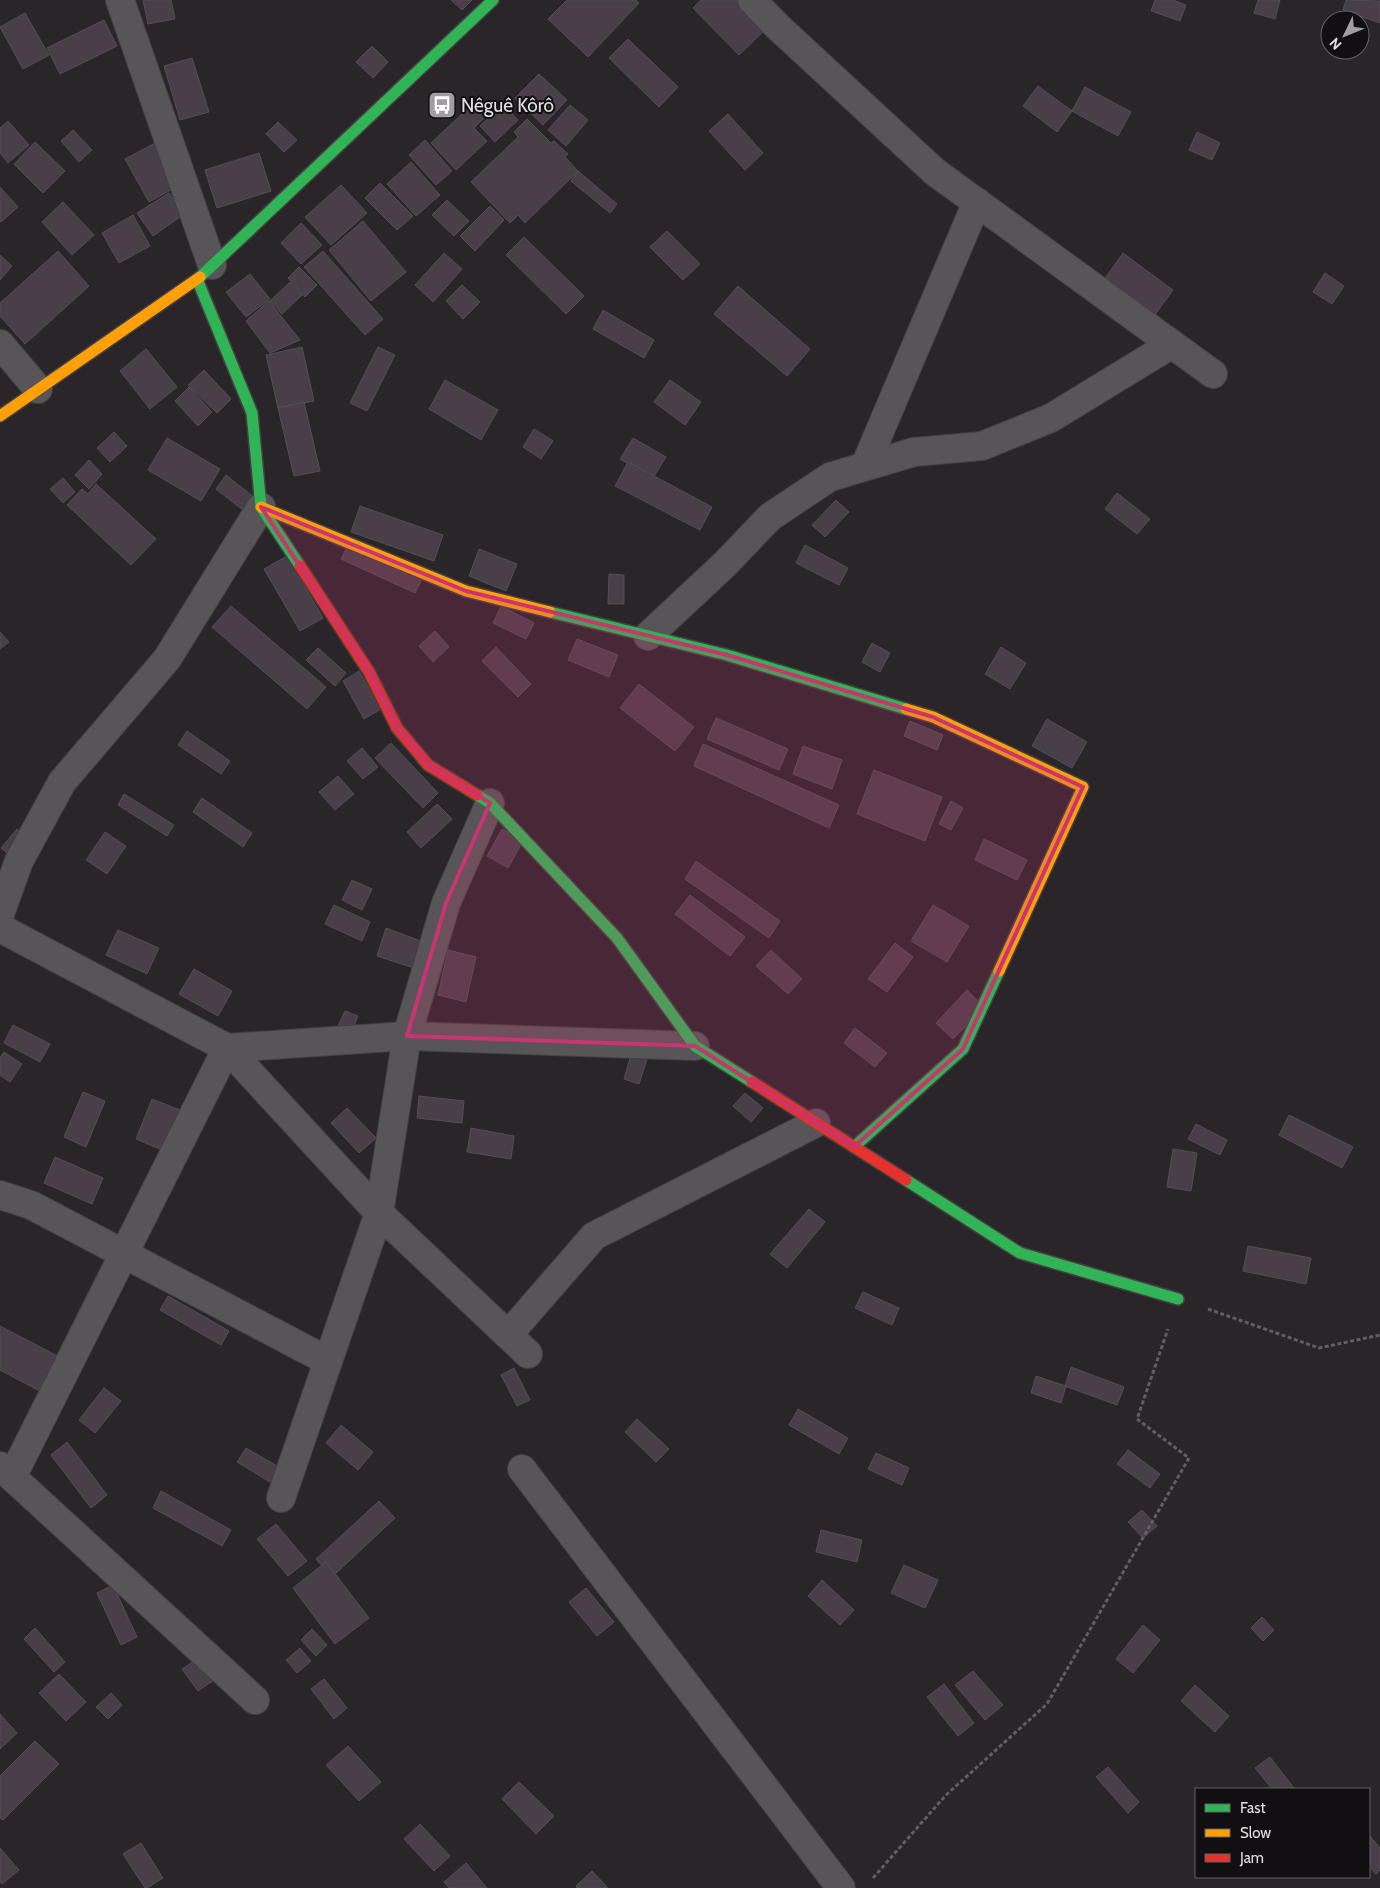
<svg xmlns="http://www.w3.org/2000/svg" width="1380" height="1888" font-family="Cabin,sans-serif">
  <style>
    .building { fill: #493f49; stroke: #534f53 }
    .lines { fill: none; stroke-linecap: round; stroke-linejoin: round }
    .street-casing { stroke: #444044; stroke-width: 30 }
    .fast-casing { stroke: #444044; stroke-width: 14 }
    .slow-casing { stroke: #444044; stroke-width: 14 }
    .jam-casing { stroke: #444044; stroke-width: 14 }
    .path { stroke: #615f61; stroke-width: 3; stroke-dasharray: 4 2.5; stroke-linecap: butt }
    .street { stroke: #585558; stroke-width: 28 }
    .fast { stroke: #30b455; stroke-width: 11 }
    .slow { stroke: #ff9f0a; stroke-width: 11 }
    .jam { stroke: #e5322d; stroke-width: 11 }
    .marked { fill: #c7366f; fill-opacity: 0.2; stroke: #c7366f; stroke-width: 4; stroke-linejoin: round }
    .labels { text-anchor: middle; stroke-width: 4; stroke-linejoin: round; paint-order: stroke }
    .poi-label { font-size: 19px; fill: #e2dee2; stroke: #110f11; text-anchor: start }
  </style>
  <rect width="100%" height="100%" fill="#292529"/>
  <g class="building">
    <path d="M143 0H171L175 19 148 24Z"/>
    <path d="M451 0H472L462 10Z"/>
    <path d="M567 0H636L639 3 588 57 548 19Z"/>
    <path d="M701 0H745L769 26 739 55 693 8Z"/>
    <path d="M1155 0H1173L1186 5 1180 21 1151 11Z"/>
    <path d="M1258 0H1280L1275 19 1254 13Z"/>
    <path d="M1346 0 1380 1V23L1343 10Z"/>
    <path d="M25 13 49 55 23 69 0 27Z"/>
    <path d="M104 20 117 46 60 74 47 48Z"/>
    <path d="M628 39 678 87 659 107 609 58Z"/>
    <path d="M372 46 388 62 373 78 356 62Z"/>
    <path d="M192 58 209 112 180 120 164 66Z"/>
    <path d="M539 74 567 100 543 125 515 98Z"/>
    <path d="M1038 86 1072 111 1057 132 1023 106Z"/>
    <path d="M1085 87 1131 112 1118 136 1072 111Z"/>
    <path d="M476 101 488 114 474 128 487 141 456 170 431 143Z"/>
    <path d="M503 104 518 120 495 142 480 126Z"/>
    <path d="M570 105 588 120 566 146 548 130Z"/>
    <path d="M728 114 763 153 745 170 709 131Z"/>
    <path d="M527 119 551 143 554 141 568 154 565 157 578 171 525 223 518 215 510 223 471 182 518 137 514 132Z"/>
    <path d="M8 121 29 145 8 163 0 153V128Z"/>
    <path d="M278 122 297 140 284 152 266 134Z"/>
    <path d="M73 130 92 150 79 162 61 141Z"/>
    <path d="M1197 132 1220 143 1212 160 1189 150Z"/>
    <path d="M161 140 185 182 149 202 125 159Z"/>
    <path d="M425 140 452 171 436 185 409 155Z"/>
    <path d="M35 142 65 171 43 193 14 164Z"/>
    <path d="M259 153 271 191 217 208 205 170Z"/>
    <path d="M411 162 440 195 416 216 387 184Z"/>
    <path d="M578 171 617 204 610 213 571 181Z"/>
    <path d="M380 183 413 216 397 230 365 198Z"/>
    <path d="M341 185 367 213 331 245 305 217Z"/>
    <path d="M0 187 18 207 1 222 0 221Z"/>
    <path d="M169 193 183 215 153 236 137 213Z"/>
    <path d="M447 200 469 221 454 236 432 215Z"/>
    <path d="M63 202 94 235 72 255 42 222Z"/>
    <path d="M490 206 504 220 475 251 460 236Z"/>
    <path d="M133 215 150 246 119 263 102 233Z"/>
    <path d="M363 221 406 272 371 301 329 250Z"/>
    <path d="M301 223 322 245 301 264 281 243Z"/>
    <path d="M667 231 700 264 683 280 650 247Z"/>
    <path d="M524 237 584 296 566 314 506 255Z"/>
    <path d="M58 251 89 286 25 344 0 316V303Z"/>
    <path d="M323 251 383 319 365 335 304 267Z"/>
    <path d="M444 253 462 269 433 302 415 285Z"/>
    <path d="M1123 253 1173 290 1151 320 1101 284Z"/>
    <path d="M0 255 12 266 0 280Z"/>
    <path d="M299 267 317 285 305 297 288 278Z"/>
    <path d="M1325 273 1344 286 1332 304 1313 292Z"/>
    <path d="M250 274 270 299 246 317 226 292Z"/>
    <path d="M290 282 302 295 282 314 270 301Z"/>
    <path d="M462 285 480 302 463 319 446 301Z"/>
    <path d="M738 286 810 349 787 376 714 314Z"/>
    <path d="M269 301 300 340 270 353 246 321Z"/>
    <path d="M603 310 654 340 644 358 593 329Z"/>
    <path d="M302 347 314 401 278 408 266 355Z"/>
    <path d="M378 347 395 355 367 411 350 403Z"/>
    <path d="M146 349 177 387 150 409 120 371Z"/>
    <path d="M204 370 231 399 217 413 188 385Z"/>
    <path d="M445 380 498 410 481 440 429 409Z"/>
    <path d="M670 380 701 402 685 425 654 402Z"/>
    <path d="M189 387 212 412 198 426 175 401Z"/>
    <path d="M304 402 320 471 294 476 278 408Z"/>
    <path d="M534 429 553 441 541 459 523 447Z"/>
    <path d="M114 432 127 446 110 462 97 448Z"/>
    <path d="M167 438 220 469 201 501 148 470Z"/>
    <path d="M633 438 666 457 653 478 620 459Z"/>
    <path d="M89 460 102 474 89 489 75 475Z"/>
    <path d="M628 462 712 507 700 530 615 486Z"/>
    <path d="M226 475 255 498 244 511 216 489Z"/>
    <path d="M63 478 75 492 63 503 50 489Z"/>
    <path d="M96 484 156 539 131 565 67 505 82 489 88 494Z"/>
    <path d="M1117 493 1150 519 1137 534 1105 509Z"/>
    <path d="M836 500 849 512 825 537 812 525Z"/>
    <path d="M360 506 443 535 434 561 351 532Z"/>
    <path d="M351 539 425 573 415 593 341 559Z"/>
    <path d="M805 545 848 568 839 585 796 563Z"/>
    <path d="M479 549 517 564 506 591 469 576Z"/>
    <path d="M287 556 323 618 300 631 264 569Z"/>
    <path d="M609 574 624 575V604H608Z"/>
    <path d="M231 606 326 687 307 709 212 627Z"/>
    <path d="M501 606 534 623 526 639 493 623Z"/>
    <path d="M435 631 449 647 433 662 419 646Z"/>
    <path d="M0 632 9 642 0 649Z"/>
    <path d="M577 639 618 655 609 677 568 660Z"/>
    <path d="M872 643 890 653 880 672 862 662Z"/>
    <path d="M496 647 531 684 518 697 482 661Z"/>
    <path d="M1001 647 1026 663 1010 689 985 674Z"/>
    <path d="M318 648 346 673 335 686 306 660Z"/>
    <path d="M359 671 381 709 364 719 343 681Z"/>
    <path d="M639 684 694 727 675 751 620 708Z"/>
    <path d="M716 718 788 749 779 770 707 739Z"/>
    <path d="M1047 719 1087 742 1072 768 1032 746Z"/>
    <path d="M910 721 943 735 937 750 904 736Z"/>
    <path d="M187 731 230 761 221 774 178 745Z"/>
    <path d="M391 743 438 793 423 808 375 758Z"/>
    <path d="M703 744 839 805 829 828 694 766Z"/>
    <path d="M803 746 842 760 832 789 793 774Z"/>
    <path d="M362 748 378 767 363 779 347 761Z"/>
    <path d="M874 770 942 797 925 841 857 814Z"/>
    <path d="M338 776 354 794 335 810 319 792Z"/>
    <path d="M124 794 174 825 167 836 118 805Z"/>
    <path d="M202 798 252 833 243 847 193 812Z"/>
    <path d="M951 801 963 808 951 830 939 824Z"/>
    <path d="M437 804 452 819 421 848 407 832Z"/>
    <path d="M17 829 32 843 17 861 1 848Z"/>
    <path d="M502 829 523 841 508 868 487 856Z"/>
    <path d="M105 832 126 846 107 874 86 860Z"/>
    <path d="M984 839 1027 860 1017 880 975 860Z"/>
    <path d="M696 861 780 921 769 938 685 879Z"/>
    <path d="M352 880 372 889 362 910 342 900Z"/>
    <path d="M690 895 745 937 730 956 675 914Z"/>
    <path d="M334 905 370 922 362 941 325 924Z"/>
    <path d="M933 905 969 926 947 962 911 941Z"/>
    <path d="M386 928 426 943 417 969 377 956Z"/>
    <path d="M118 930 159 948 147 974 106 955Z"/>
    <path d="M895 943 913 957 887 992 868 979Z"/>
    <path d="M448 950 476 957 466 1002 438 995Z"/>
    <path d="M771 950 802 979 788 994 756 966Z"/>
    <path d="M194 969 232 991 218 1016 179 994Z"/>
    <path d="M967 990 984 1007 953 1039 936 1023Z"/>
    <path d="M345 1011 358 1016 351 1033 337 1028Z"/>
    <path d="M13 1025 50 1044 40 1062 4 1043Z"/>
    <path d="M855 1028 887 1053 875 1067 844 1043Z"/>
    <path d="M632 1051 648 1056 639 1084 624 1079Z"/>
    <path d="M4 1052 22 1064 10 1082 0 1075V1058Z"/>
    <path d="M83 1092 105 1101 86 1147 64 1137Z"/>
    <path d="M745 1093 763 1108 751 1122 733 1106Z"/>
    <path d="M419 1096 464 1101 462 1123 417 1118Z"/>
    <path d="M152 1099 190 1114 174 1155 136 1139Z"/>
    <path d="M347 1108 376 1138 359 1153 331 1123Z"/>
    <path d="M1289 1115 1353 1147 1342 1168 1279 1135Z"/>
    <path d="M1196 1124 1227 1140 1220 1155 1188 1139Z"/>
    <path d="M471 1128 514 1136 511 1159 467 1152Z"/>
    <path d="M1173 1149 1197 1153 1191 1191 1167 1187Z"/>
    <path d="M55 1157 103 1178 92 1204 44 1183Z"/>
    <path d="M809 1209 825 1222 787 1268 770 1254Z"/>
    <path d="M1248 1246 1311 1258 1306 1284 1243 1271Z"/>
    <path d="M863 1292 899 1308 892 1325 855 1308Z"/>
    <path d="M168 1296 229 1331 221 1345 160 1310Z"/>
    <path d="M0 1326 67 1361 49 1396 0 1370Z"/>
    <path d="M1071 1367 1124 1387 1117 1405 1065 1386Z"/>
    <path d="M514 1368 530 1400 517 1406 501 1375Z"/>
    <path d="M1036 1376 1066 1386 1061 1403 1031 1393Z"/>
    <path d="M104 1388 121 1401 95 1433 79 1420Z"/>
    <path d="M798 1409 848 1438 839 1454 789 1425Z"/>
    <path d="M637 1419 669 1449 656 1462 625 1432Z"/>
    <path d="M341 1425 373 1452 358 1470 326 1443Z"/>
    <path d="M67 1442 107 1495 91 1508 51 1455Z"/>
    <path d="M246 1448 284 1470 275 1485 237 1462Z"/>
    <path d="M1128 1450 1160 1474 1150 1488 1117 1464Z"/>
    <path d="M876 1453 909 1468 902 1485 868 1469Z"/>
    <path d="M161 1491 231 1530 222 1546 153 1508Z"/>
    <path d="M379 1501 395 1518 332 1577 316 1559Z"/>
    <path d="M1142 1510 1157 1526 1143 1538 1128 1522Z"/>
    <path d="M276 1524 307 1561 288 1576 257 1539Z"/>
    <path d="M821 1530 862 1540 857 1562 816 1552Z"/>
    <path d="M326 1562 369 1618 335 1644 293 1588Z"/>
    <path d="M904 1565 938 1580 925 1608 891 1593Z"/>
    <path d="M822 1580 854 1610 840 1625 808 1596Z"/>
    <path d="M113 1585 137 1637 121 1645 97 1593Z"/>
    <path d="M586 1588 614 1622 597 1636 569 1602Z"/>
    <path d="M1262 1617 1274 1630 1263 1641 1251 1628Z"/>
    <path d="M1143 1625 1160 1640 1133 1673 1116 1659Z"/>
    <path d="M35 1628 65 1662 54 1672 24 1639Z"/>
    <path d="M312 1629 327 1645 316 1656 301 1640Z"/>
    <path d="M300 1648 311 1661 297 1673 286 1660Z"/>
    <path d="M205 1654 220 1676 198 1691 182 1669Z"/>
    <path d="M973 1671 1003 1705 985 1720 955 1685Z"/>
    <path d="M59 1674 86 1702 66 1721 39 1693Z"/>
    <path d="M324 1679 347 1708 334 1719 311 1689Z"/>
    <path d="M944 1684 974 1723 958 1736 927 1697Z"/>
    <path d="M1195 1685 1229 1716 1215 1732 1181 1701Z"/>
    <path d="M111 1693 122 1705 108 1719 96 1707Z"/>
    <path d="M0 1714 17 1733 0 1749Z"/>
    <path d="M35 1741 59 1764 3 1820 0 1818V1776Z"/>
    <path d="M348 1746 381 1782 359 1801 326 1765Z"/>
    <path d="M1270 1757 1294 1788 1293 1789H1272L1255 1768Z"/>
    <path d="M1108 1767 1139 1802 1128 1813 1096 1777Z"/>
    <path d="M519 1782 554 1816 536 1834 502 1799Z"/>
    <path d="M420 1824 450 1856 434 1871 404 1839Z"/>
    <path d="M1369 1835 1380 1848V1870L1376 1874 1369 1866Z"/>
    <path d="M141 1843 163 1878 147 1888H145L123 1854Z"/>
    <path d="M0 1848 19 1870 2 1884 0 1881Z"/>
    <path d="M466 1863 487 1888H449L444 1882Z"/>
    <path d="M592 1871 608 1888H577L576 1886Z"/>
  </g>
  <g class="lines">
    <defs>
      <g id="street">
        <path d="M120 0 212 265"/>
        <path d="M752 0 777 26 935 172 1213 374"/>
        <path d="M0 344 38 389"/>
        <path d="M865 466 977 202"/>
        <path d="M648 636 725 564 770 517 830 477 914 452 982 446 1051 418 1172 344"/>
        <path d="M0 914 19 861 62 782 167 659 261 507"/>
        <path d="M0 928 227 1048 379 1213 528 1354"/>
        <path d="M227 1048 407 1036 695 1046"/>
        <path d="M0 1195 31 1205 328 1361"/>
        <path d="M508 1335 594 1236 816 1123"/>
        <path d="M0 1466 255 1700"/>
        <path d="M522 1469 841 1888"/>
        <path d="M12 1477 227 1048"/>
        <path d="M281 1498 379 1213 407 1036 446 903 490 803"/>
      </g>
      <g id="fast">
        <path d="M200 277 493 0"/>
        <path d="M197 279 252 413 261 507 300 566"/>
        <path d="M550 612 727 655 906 709"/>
        <path d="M477 795 490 803 617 938 695 1046 752 1082"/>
        <path d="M854 1147 963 1049 999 971"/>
        <path d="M906 1180 1020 1253 1178 1299"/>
      </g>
      <g id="slow">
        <path d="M0 416 200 277"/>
        <path d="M261 507 466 591 550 612"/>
        <path d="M906 709 933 717 1083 787 999 971"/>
      </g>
      <g id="jam">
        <path d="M300 566 369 672 397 728 428 765 477 795"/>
        <path d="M752 1082 906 1180"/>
      </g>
    </defs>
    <use href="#street" class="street-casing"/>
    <use href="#fast" class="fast-casing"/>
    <use href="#slow" class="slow-casing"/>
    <use href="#jam" class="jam-casing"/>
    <g class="path">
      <path d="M1208 1309 1319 1348 1380 1335"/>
      <path d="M873 1878 946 1795 1047 1704 1189 1458 1137 1419 1168 1329"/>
    </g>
    <use href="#street" class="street"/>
    <use href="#fast" class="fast"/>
    <use href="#slow" class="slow"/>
    <use href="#jam" class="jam"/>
  </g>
  <path class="marked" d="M261 507 466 591 727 655 933 717 1083 787 963 1049 854 1147 695 1046 407 1036 446 903 490 803 428 765 397 728 369 672Z"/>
  <defs>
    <symbol id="bus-square" viewBox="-11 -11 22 22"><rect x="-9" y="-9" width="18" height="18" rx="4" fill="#a19da1" stroke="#110f11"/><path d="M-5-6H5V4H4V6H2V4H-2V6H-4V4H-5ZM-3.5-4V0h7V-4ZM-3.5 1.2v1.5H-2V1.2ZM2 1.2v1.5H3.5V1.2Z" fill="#fff"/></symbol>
  </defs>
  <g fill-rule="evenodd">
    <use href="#bus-square" x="426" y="89" width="32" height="32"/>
  </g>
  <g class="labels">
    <g class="poi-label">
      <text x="461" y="112">Nêguê Kôrô</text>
    </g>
  </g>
  <rect x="1195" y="1788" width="175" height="90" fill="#110f11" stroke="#656265"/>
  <rect x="1205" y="1804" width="25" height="8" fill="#30b455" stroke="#656265"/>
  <text x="1240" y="1813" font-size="15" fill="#e2dee2">Fast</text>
  <rect x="1205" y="1829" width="25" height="8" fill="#ff9f0a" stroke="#656265"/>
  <text x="1240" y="1838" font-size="15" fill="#e2dee2">Slow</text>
  <rect x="1205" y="1854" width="25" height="8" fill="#e5322d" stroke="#656265"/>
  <text x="1240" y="1863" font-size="15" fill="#e2dee2">Jam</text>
  <g transform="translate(1345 35) rotate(227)"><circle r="24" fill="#110f11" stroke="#656265"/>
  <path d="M0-4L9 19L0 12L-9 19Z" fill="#a19da1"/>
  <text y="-8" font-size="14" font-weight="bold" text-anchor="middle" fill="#e2dee2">N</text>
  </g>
</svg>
